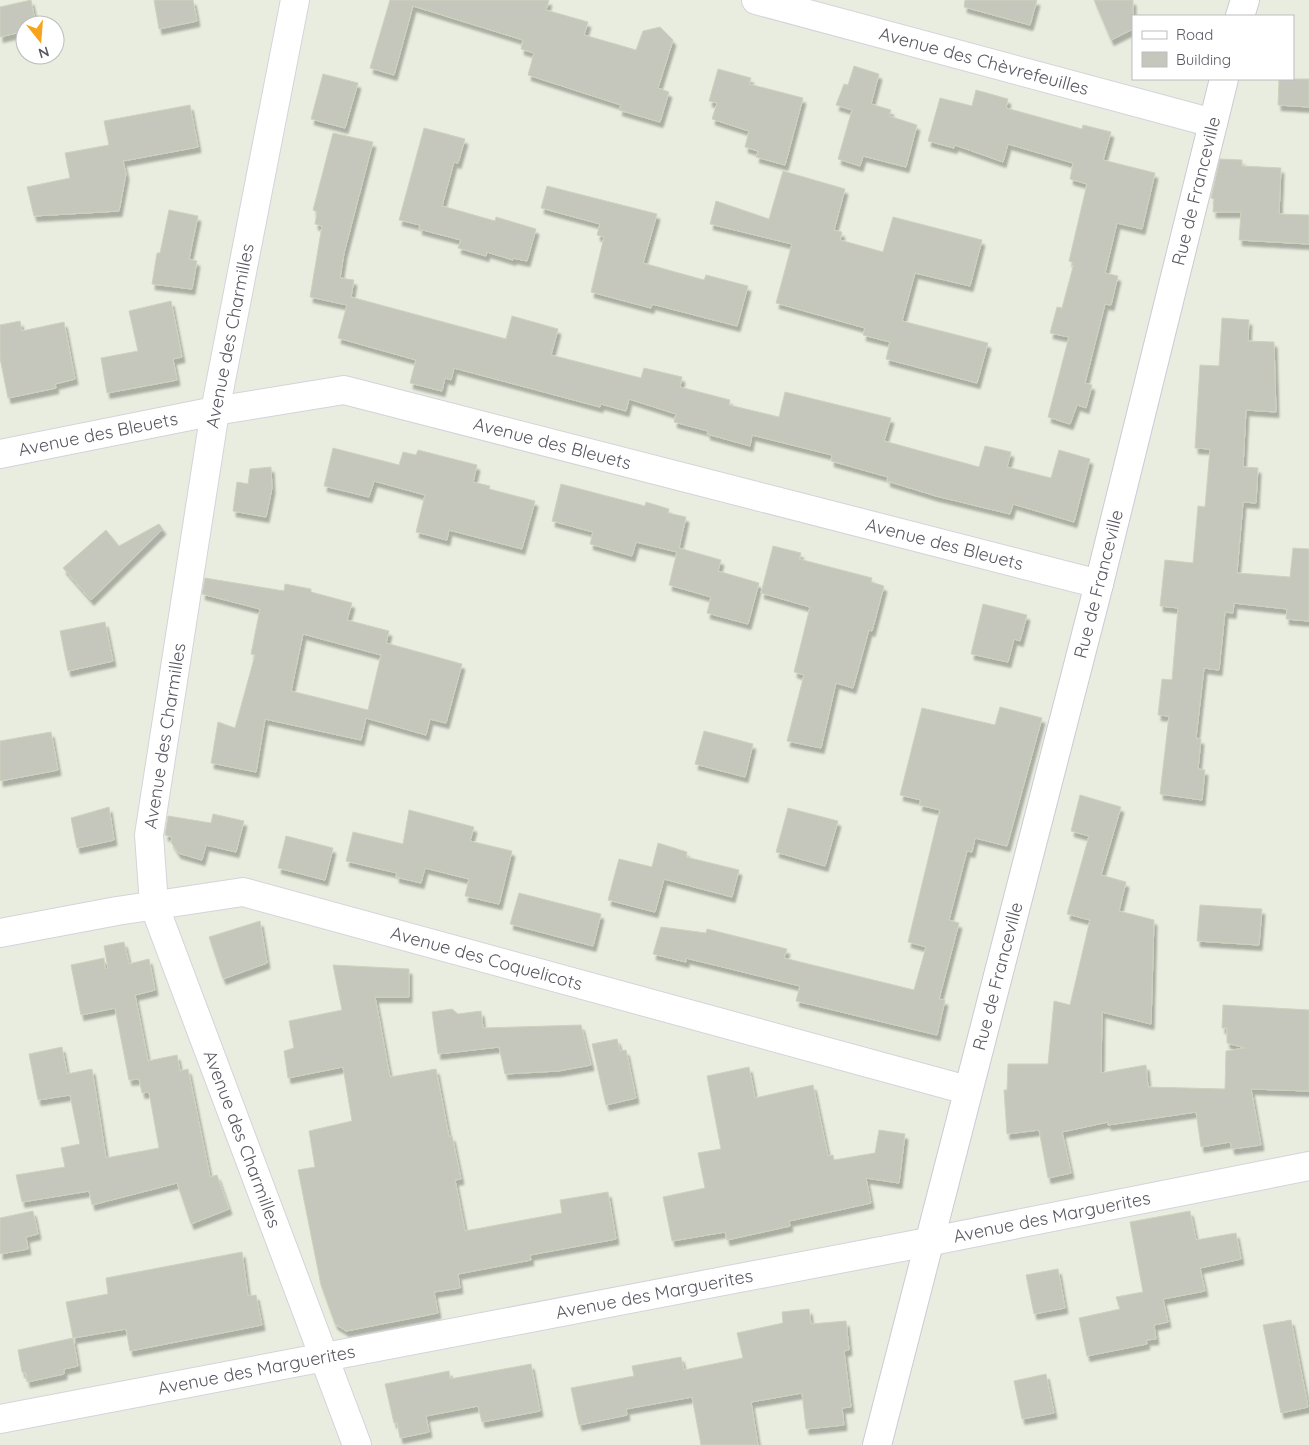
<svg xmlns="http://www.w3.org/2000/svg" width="1309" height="1445" font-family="Quicksand,sans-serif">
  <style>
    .building { fill: #c6c7bc; stroke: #cdd2bd; fill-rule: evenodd; filter: url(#shadow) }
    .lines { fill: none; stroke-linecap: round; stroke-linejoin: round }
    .street-casing { stroke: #d4d3db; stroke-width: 30 }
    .secondary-casing { stroke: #cccad5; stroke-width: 30 }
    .street { stroke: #fff; stroke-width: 28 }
    .secondary { stroke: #fff; stroke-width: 28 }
    .labels { text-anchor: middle; stroke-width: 4; stroke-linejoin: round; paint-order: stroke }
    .street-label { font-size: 18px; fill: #595862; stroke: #fff }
  </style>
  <defs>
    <filter id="shadow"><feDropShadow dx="3" dy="5.5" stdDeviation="1" flood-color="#0004"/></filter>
  </defs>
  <rect width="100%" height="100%" fill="#e9eddf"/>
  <g class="building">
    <path d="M31 0 36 25H25V31L0 37V7Z"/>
    <path d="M154 0H193L197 21 159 29Z"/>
    <path d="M390 0H549L546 10 588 22 584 35 636 50 643 31 660 27 673 40 658 88 669 92 660 122 619 110 621 105 528 75 534 53 521 49 523 40 413 6 394 75 370 68Z"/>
    <path d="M965 0H1037L1030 25 964 7Z"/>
    <path d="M1094 0H1133V29L1111 40Z"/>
    <path d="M854 66 879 74 871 104 891 110 889 116 917 125 906 167 863 156 860 166 838 159 852 110 836 105 844 84 848 85Z"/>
    <path d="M718 69 751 78 749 84 803 98 785 165 756 157 758 151 745 147 749 131 712 119 717 103 709 101Z"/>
    <path d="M323 74 358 83 345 128 311 119Z"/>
    <path d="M1279 79H1309V107L1278 105Z"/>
    <path d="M976 90 1008 99 1006 108 1082 129 1083 125 1111 132 1103 160 1155 173 1142 229 1117 223 1105 273 1118 276 1111 305 1105 304 1085 383 1092 385 1086 408 1077 405 1070 424 1048 417 1069 337 1050 333 1057 307 1062 308 1074 263 1069 261 1087 184 1070 179 1073 163 1008 144 1003 162 955 145 954 148 928 141 940 98 972 106Z"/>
    <path d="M190 105 198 147 123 161 126 174 119 211 34 216 27 187 70 178 65 153 109 145 104 121Z"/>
    <path d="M424 128 465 139 458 163 454 162 442 206 495 221 496 217 536 229 527 261 513 258V260L487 252 486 256 458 248 461 240 419 229 420 225 399 220Z"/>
    <path d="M333 133 373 142 344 253 340 278 354 280 351 297 506 339 512 316 558 329 551 355 641 378 644 368 682 377 680 387 730 400 729 405 779 417 785 392 891 418 884 441 979 467 985 446 1011 452 1007 467 1051 478 1059 450 1090 459 1074 522 1013 504 1010 514 936 496 887 481 888 477 831 461 832 455 752 435 750 446 707 434 708 431 674 422 676 414 629 399 626 411 601 404 600 407 454 368 451 380 445 378 442 391 410 383 416 360 338 338 347 305 310 297 322 226 315 224 317 212 313 210Z"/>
    <path d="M1220 159 1242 160V166L1281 168 1279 214 1309 215V244L1239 240 1241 212H1213L1214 199 1211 198Z"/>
    <path d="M783 171 845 189 834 230 842 232 840 240 883 252 893 217 982 240 970 286 915 273 902 321 988 343 977 383 886 359 890 342 863 335 865 328 776 303 792 244 710 224 716 201 769 219Z"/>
    <path d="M547 186 657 214 643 263 704 280 706 275 748 286 737 326 652 304 651 308 591 292 604 237 597 235 600 224 541 208Z"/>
    <path d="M169 210 198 216 189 259 197 261 192 289 152 284 157 253H160Z"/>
    <path d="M171 301 182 357 173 359 177 380 107 393 101 358 138 351 129 311Z"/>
    <path d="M1222 318 1249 320 1248 341 1274 342 1276 412 1246 410 1243 467 1258 468 1256 503 1243 502 1237 573 1290 577 1293 548 1309 549V621L1286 619 1287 609 1234 603 1233 613 1225 612 1219 670 1204 668 1196 738 1201 739 1198 769 1205 770 1202 800 1160 794 1169 716 1158 715 1162 679 1172 680 1178 608 1160 606 1165 560 1193 563 1198 506 1205 507 1210 449 1195 448 1200 365 1219 366Z"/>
    <path d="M20 321 22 331 64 322 75 379 55 384 56 388 8 398 0 358V325Z"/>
    <path d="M333 448 399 465 403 452 416 455 418 450 477 465 473 482 490 486 489 489 535 501 522 549 449 530 447 540 416 532 425 495 374 481 369 497 324 486Z"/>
    <path d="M271 467 272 488 266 517 233 511 237 482 248 484 250 469Z"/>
    <path d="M561 484 645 506 646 502 669 509 668 513 686 517 679 548 721 560 718 571 759 583 748 624 707 613 711 597 669 585 677 552 636 542 632 556 590 544 593 532 552 521Z"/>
    <path d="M159 524 163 529 91 600 63 568 106 530 119 546Z"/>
    <path d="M773 546 801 553 799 559 872 578 871 582 884 586 872 631 869 630 853 688 836 683 821 748 787 741 804 675 794 672 810 607 761 593Z"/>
    <path d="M205 578 284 591 285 584 311 589V592L352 603 347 620 389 631 386 643 462 664 446 723 430 719 426 735 366 718 361 740 265 719 256 772 211 763 218 722 235 728 255 655 251 654 260 609 202 594ZM303 634 381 655 368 710 291 691Z"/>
    <path d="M983 604 1027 615 1020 641 1014 639 1008 662 971 654Z"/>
    <path d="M105 622 113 661 68 671 60 631Z"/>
    <path d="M1000 707 1042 718 1007 846 975 838 972 852 967 851 949 920 959 923 939 999 945 1000 937 1035 796 1001 800 986 686 958V962L653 954 661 927 706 933 707 929 787 949 784 958 914 990 926 947 908 942 940 810 919 805 921 800 900 795 922 708 995 725Z"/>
    <path d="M704 731 753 744 745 777 695 764Z"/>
    <path d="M51 732 58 770 0 781V741Z"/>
    <path d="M1080 795 1121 807 1101 875 1126 882 1119 911 1154 920 1151 1024 1102 1012 1101 1073 1146 1065 1148 1087 1225 1089 1226 1051 1245 1048 1227 1043V1028H1222L1223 1005 1309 1010V1091L1251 1089 1261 1145 1232 1149 1230 1142 1201 1147 1196 1112 1108 1125V1122L1062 1132 1071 1173 1048 1178 1039 1130 1007 1134 1004 1090H1007L1008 1064H1048L1054 1001 1070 1005 1090 920 1067 914 1089 836 1071 831Z"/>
    <path d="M109 807 114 840 77 848 71 818Z"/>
    <path d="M788 808 838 821 825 866 776 852Z"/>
    <path d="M409 810 474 827 470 841 512 851 499 904 465 896 469 879 425 868 421 883 396 877 397 873 346 861 353 832 403 844Z"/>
    <path d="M213 814 244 821 236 852 206 845 202 860 178 853 171 842 172 837 165 835 168 816 211 823Z"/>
    <path d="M286 836 333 848 325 880 278 868Z"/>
    <path d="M658 843 687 852 686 857 739 870 732 897 664 879 655 912 608 900 619 859 652 867Z"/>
    <path d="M519 893 601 914 593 946 510 924Z"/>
    <path d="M1200 905 1262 909 1259 945 1197 941Z"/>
    <path d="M260 921 267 963 223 979 209 937Z"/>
    <path d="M124 942 129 964 149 959 155 990 135 995 148 1061 177 1055 180 1071 188 1069 210 1177 217 1175 229 1209 191 1224 177 1183 92 1205 89 1191 22 1202 16 1175 65 1167 61 1148 80 1144 70 1095 38 1100 29 1054 62 1047 67 1074 92 1069 106 1158 159 1148 149 1092 142 1093 139 1079 129 1080 115 1008 81 1015 71 965 104 958 105 969 108 968 104 946Z"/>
    <path d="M333 965 409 969V997H375L390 1077 436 1069 449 1137 452 1136 461 1179 455 1180 465 1231 562 1213 560 1200 608 1192 616 1239 530 1255 531 1260 458 1274 460 1288 434 1292 438 1313 346 1331 335 1324 321 1285 298 1170 315 1167 309 1131 352 1121 343 1067 288 1078 284 1051 294 1048 289 1021 342 1010Z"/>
    <path d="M452 1009 458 1014 481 1011 483 1028 581 1025 591 1065 558 1071 505 1074 499 1047 438 1054 432 1012Z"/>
    <path d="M617 1039 620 1051 626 1050 636 1098 606 1105 592 1044Z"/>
    <path d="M749 1067 755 1098 813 1085 828 1156 833 1155 834 1160 875 1153 879 1130 905 1134 899 1183 866 1178 871 1203 789 1221 790 1226 727 1240 725 1232 672 1241 663 1197 705 1188 698 1153 721 1149 707 1076Z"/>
    <path d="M33 1211 38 1234 26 1237 28 1249 0 1254V1218Z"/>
    <path d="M1190 1211 1196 1240 1236 1233 1241 1259 1200 1268 1205 1291 1163 1299 1168 1322 1154 1325 1156 1339 1146 1340 1147 1344 1087 1356 1079 1318 1120 1309 1116 1297 1143 1292 1130 1222Z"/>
    <path d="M242 1252 248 1296 256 1295 262 1325 130 1351 126 1329 73 1338 66 1302 108 1294 106 1278Z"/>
    <path d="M1058 1269 1065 1308 1034 1314 1026 1275Z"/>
    <path d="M809 1309 811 1324 846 1321 849 1350 844 1351 851 1407 842 1408 844 1425 806 1429 802 1393 751 1402 758 1445H701L692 1397 626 1409 627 1415 579 1425 571 1388 634 1376 632 1366 681 1357 684 1370 743 1358 737 1333 783 1323 782 1312Z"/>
    <path d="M1291 1320 1308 1407 1281 1413 1263 1325Z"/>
    <path d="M73 1338 78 1366 64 1369V1374L27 1382 26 1373 22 1372 18 1350Z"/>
    <path d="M531 1364 540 1411 482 1422 478 1406 426 1416 429 1432 400 1438 397 1422 394 1423 385 1384 449 1371 450 1379Z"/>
    <path d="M1046 1374 1054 1413 1022 1419 1014 1381Z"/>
  </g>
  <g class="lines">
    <defs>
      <g id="street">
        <path id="s1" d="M295 0 215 411 149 835 154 905 357 1445"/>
        <path id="s2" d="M756 0 1213 123"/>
        <path id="s3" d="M0 454 215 411 344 390 1099 584"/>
        <path id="s4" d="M0 933 117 911 243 892 967 1090"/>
        <path id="s5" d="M0 1419 902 1247 1309 1166"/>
      </g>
      <g id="secondary">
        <path d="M1240 16 1245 0"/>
        <path id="s6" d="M877 1445 1099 584 1224 79"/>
      </g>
    </defs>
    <use href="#street" class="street-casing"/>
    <use href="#secondary" class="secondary-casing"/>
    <use href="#street" class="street"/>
    <use href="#secondary" class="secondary"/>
  </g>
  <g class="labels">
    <g class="street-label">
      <text dy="6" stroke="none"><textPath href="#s2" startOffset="236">Avenue des Chèvrefeuilles</textPath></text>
      <text dy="6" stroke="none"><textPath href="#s6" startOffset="1294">Rue de Franceville</textPath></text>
      <text transform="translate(230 336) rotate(-79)" y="6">Avenue des Charmilles</text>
      <text dy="6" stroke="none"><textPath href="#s3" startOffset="100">Avenue des Bleuets</textPath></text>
      <text dy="6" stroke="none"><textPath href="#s3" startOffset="565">Avenue des Bleuets</textPath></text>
      <text dy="6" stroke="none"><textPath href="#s3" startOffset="970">Avenue des Bleuets</textPath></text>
      <text dy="6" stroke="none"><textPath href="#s6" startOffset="889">Rue de Franceville</textPath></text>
      <text transform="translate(165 736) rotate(-81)" y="6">Avenue des Charmilles</text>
      <text dy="6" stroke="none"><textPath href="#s4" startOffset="499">Avenue des Coquelicots</textPath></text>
      <text dy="6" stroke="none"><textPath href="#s6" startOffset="484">Rue de Franceville</textPath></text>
      <text dy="6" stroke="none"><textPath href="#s1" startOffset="1168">Avenue des Charmilles</textPath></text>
      <text dy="6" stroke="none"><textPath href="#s5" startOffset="1071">Avenue des Marguerites</textPath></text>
      <text dy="6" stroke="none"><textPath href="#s5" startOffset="666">Avenue des Marguerites</textPath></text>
      <text dy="6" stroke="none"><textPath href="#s5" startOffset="261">Avenue des Marguerites</textPath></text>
    </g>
  </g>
  <rect x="1132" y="15" width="162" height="65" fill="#ffffff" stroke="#bdbcc0"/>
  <rect x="1142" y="31" width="25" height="8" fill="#ffffff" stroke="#bdbcc0"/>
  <text x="1176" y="40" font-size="15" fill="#595862">Road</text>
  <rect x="1142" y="52" width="25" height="15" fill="#c6c7bc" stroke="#bdbcc0"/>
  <text x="1176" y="65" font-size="15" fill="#595862">Building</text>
  <g transform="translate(40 40) rotate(163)"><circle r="24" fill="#ffffff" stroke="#bdbcc0"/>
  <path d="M0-4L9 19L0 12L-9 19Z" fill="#f8a41a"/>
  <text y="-8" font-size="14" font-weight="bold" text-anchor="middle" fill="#595862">N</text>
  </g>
</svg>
